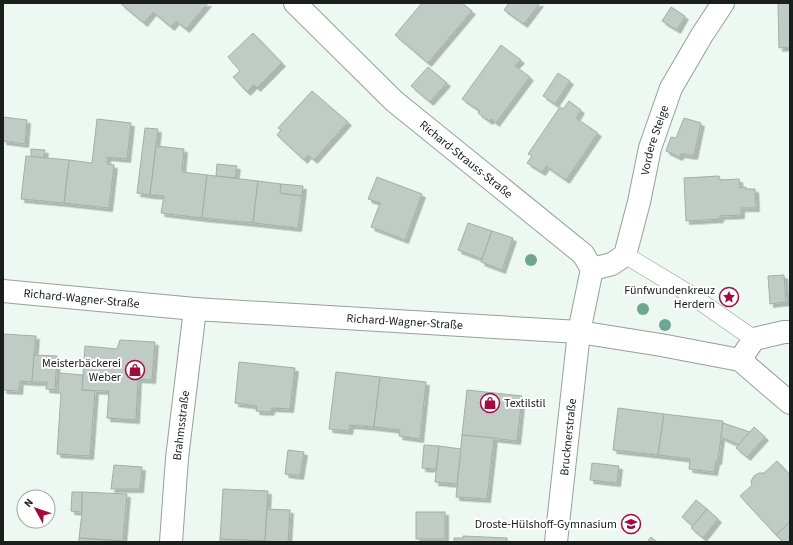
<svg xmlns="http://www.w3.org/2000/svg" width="793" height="545" font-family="'Source Sans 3',sans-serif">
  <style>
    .building { fill: #c0cbc5; stroke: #a3aea8; filter: url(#shadow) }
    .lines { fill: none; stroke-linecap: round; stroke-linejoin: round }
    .lane-casing { stroke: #96a09a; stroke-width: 18 }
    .street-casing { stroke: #96a09a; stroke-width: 24 }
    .lane { stroke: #fff; stroke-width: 17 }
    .street { stroke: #fff; stroke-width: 22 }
    .tree { fill: #6ea691 }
    .labels { text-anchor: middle; stroke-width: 4; stroke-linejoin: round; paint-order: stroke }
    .street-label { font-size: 12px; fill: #1a1e1c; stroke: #fff }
    .poi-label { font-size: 12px; fill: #1a1e1c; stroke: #fff; text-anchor: end }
  </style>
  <defs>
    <filter id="shadow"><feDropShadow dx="3.5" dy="3.5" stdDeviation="0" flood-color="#0004"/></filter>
  </defs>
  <rect width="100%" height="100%" fill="#edf8f2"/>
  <g class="building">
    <path d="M122 3H208L186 29 176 21 171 27 153 12 144 23 121 4Z"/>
    <path d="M422 3H462L472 11 428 63 395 35Z"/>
    <path d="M509 3H540L524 24 504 10Z"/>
    <path d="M778 3H790V47L779 48Z"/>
    <path d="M671 7 685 16 677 30 662 21Z"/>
    <path d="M253 33 282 63 257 88 254 85 247 92 233 77 240 71 228 57Z"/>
    <path d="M501 45 521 60 515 66 530 77 496 123 491 119 489 121 478 113 480 111 462 99Z"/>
    <path d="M428 67 447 83 430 102 411 86Z"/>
    <path d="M558 73 570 81 555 104 543 96Z"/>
    <path d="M312 91 348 122 314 160 308 155 304 160 277 135 281 130 278 128Z"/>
    <path d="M569 101 581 110 576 118 598 133 566 180 546 166 542 172 527 163 532 156 528 154 560 107 563 109Z"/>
    <path d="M3 117 27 120 25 144 3 141Z"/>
    <path d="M684 118 701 123 694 156 681 154 679 157 666 151 671 137 676 138Z"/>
    <path d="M97 119 131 123 127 159 107 157V164L114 165 109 208 64 203 69 160 92 163Z"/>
    <path d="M145 128 158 129 150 195 137 193Z"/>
    <path d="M156 146 184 149 182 172 207 175 202 218 161 213 164 196 150 195Z"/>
    <path d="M31 149 45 150 44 158 31 157Z"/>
    <path d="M26 156 69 160 64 203 21 199Z"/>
    <path d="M217 164 237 166 235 178 216 176Z"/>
    <path d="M207 175 258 181 253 223 202 218Z"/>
    <path d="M719 176 720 180 739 179 740 188 746 187V189H755L756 208H741V215L720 216V219L686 221 684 178Z"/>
    <path d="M377 177 422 194 405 240 371 227 380 203 368 199Z"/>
    <path d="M258 181 281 184 280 193 302 196 298 228 253 223Z"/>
    <path d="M281 184 303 186 302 196 280 193Z"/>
    <path d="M468 223 492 231 482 259 458 250Z"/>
    <path d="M492 231 513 238 502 270 481 262Z"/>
    <path d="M784 275 786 302 770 304 768 276Z"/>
    <path d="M3 334 36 336 32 382 20 381 19 391 3 390Z"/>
    <path d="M120 340 155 342 152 380 138 379 136 420 107 418 109 391 82 390 85 346 117 349Z"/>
    <path d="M34 355 57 356 55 390 46 389 47 382H32Z"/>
    <path d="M239 362 295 368 290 409 272 408 270 412 256 411 257 406 235 403Z"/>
    <path d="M336 372 380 377 374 427 350 425 349 431 329 429Z"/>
    <path d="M59 373 83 375 82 390 95 391 90 456 57 454 61 393H58Z"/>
    <path d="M380 377 426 382 420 439 399 436 400 430 374 427Z"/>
    <path d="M467 390 522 396 517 441 462 435Z"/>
    <path d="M618 408 664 414 658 455 613 450Z"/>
    <path d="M664 414 723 421 718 461H716L714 472 689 469 690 459 658 455Z"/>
    <path d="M723 423 750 432 739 445 721 437Z"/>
    <path d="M754 427 765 437 747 457 736 448Z"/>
    <path d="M462 435 494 438 487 499 456 497Z"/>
    <path d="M424 445 439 446 436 469 422 468Z"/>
    <path d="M439 446 461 449 457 484 435 482Z"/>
    <path d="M288 450 304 452 300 476 285 474Z"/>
    <path d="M777 461 790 475V522L776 535 740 496 752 485 751 481 754 476 759 473H764Z"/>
    <path d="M592 463 619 466 617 483 590 480Z"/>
    <path d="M114 465 142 467 140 489H111Z"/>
    <path d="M223 489 268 491 265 541 220 539Z"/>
    <path d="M72 492H82V512L71 511Z"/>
    <path d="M82 492 127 494 123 541 79 538 82 512Z"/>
    <path d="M696 500 707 509 693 526 682 517Z"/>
    <path d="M267 509 290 510 288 542 265 541Z"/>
    <path d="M707 509 718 519 703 538 691 528Z"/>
    <rect x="416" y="512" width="29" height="27"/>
    <path d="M790 522V542H783L776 535Z"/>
    <path d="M463 536 507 538V542H454V538H463Z"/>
    <path d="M651 537 657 542H647Z"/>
    <path d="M79 538 123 541V542H79Z"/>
    <path d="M220 539 265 541V542H220Z"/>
  </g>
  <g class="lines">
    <defs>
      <path id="lane" d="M625 255 688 293 754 339"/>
      <g id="street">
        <path id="s1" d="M295 3 394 101 583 254 592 269 579 332 556 542"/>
        <path id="s2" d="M592 269 612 264 625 255 639 202 650 148 671 88 702 35 723 3"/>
        <path id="s3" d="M3 291 195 309 579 332 661 345 740 360 790 403"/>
        <path d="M740 360 754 339 784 332H790"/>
        <path id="s4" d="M171 542 177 458 195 309"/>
      </g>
    </defs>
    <use href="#lane" class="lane-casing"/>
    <use href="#street" class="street-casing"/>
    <use href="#lane" class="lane"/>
    <use href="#street" class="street"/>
  </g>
  <g class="tree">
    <circle cx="531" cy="260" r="6"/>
    <circle cx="643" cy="309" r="6"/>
    <circle cx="665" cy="325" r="6"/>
  </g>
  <defs>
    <symbol id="sight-ring" viewBox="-11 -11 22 22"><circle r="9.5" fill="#fff" stroke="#a40a3f" stroke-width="1.5"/><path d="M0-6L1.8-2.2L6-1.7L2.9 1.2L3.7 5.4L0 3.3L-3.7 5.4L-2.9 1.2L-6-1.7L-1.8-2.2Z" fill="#a40a3f"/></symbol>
    <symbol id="shop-ring" viewBox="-11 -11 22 22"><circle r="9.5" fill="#fff" stroke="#a40a3f" stroke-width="1.5"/><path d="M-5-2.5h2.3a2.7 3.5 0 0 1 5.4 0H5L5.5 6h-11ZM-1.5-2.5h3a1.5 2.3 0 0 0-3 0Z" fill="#a40a3f"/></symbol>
    <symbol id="school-ring" viewBox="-11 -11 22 22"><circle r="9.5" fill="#fff" stroke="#a40a3f" stroke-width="1.5"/><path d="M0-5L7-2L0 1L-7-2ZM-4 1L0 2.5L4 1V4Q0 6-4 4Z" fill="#a40a3f"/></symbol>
  </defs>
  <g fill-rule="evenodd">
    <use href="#sight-ring" x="718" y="286" width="22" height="22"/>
    <use href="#shop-ring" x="124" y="359" width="22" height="22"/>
    <use href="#shop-ring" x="479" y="392" width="22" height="22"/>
    <use href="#school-ring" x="620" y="513" width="22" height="22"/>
  </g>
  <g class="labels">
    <g class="street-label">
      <text dy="4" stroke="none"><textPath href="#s2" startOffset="155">Vordere Steige</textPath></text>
      <text dy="4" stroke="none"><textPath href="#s1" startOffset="232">Richard-Strauss-Straße</textPath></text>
      <text dy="4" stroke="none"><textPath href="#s3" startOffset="79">Richard-Wagner-Straße</textPath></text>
      <text dy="4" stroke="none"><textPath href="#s3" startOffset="403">Richard-Wagner-Straße</textPath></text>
      <text dy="4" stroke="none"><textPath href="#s4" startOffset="117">Brahmsstraße</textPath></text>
      <text transform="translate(568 437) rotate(-84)" y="4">Brucknerstraße</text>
    </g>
    <g class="poi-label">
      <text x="715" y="294">Fünfwundenkreuz<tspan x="715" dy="14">Herdern</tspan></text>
      <text x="121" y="367">Meisterbäckerei<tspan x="121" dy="14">Weber</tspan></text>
      <text x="504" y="407" text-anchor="start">Textilstil</text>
      <text x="617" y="528">Droste-Hülshoff-Gymnasium</text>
    </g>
  </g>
  <rect width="793" height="545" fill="none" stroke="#1a1e1c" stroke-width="8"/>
  <g transform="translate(36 509) rotate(310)"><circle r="19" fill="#ffffff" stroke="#a3a5a4"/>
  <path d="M0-3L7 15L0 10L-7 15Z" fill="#a40a3f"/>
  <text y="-6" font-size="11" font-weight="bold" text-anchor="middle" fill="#1a1e1c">N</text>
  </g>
</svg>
